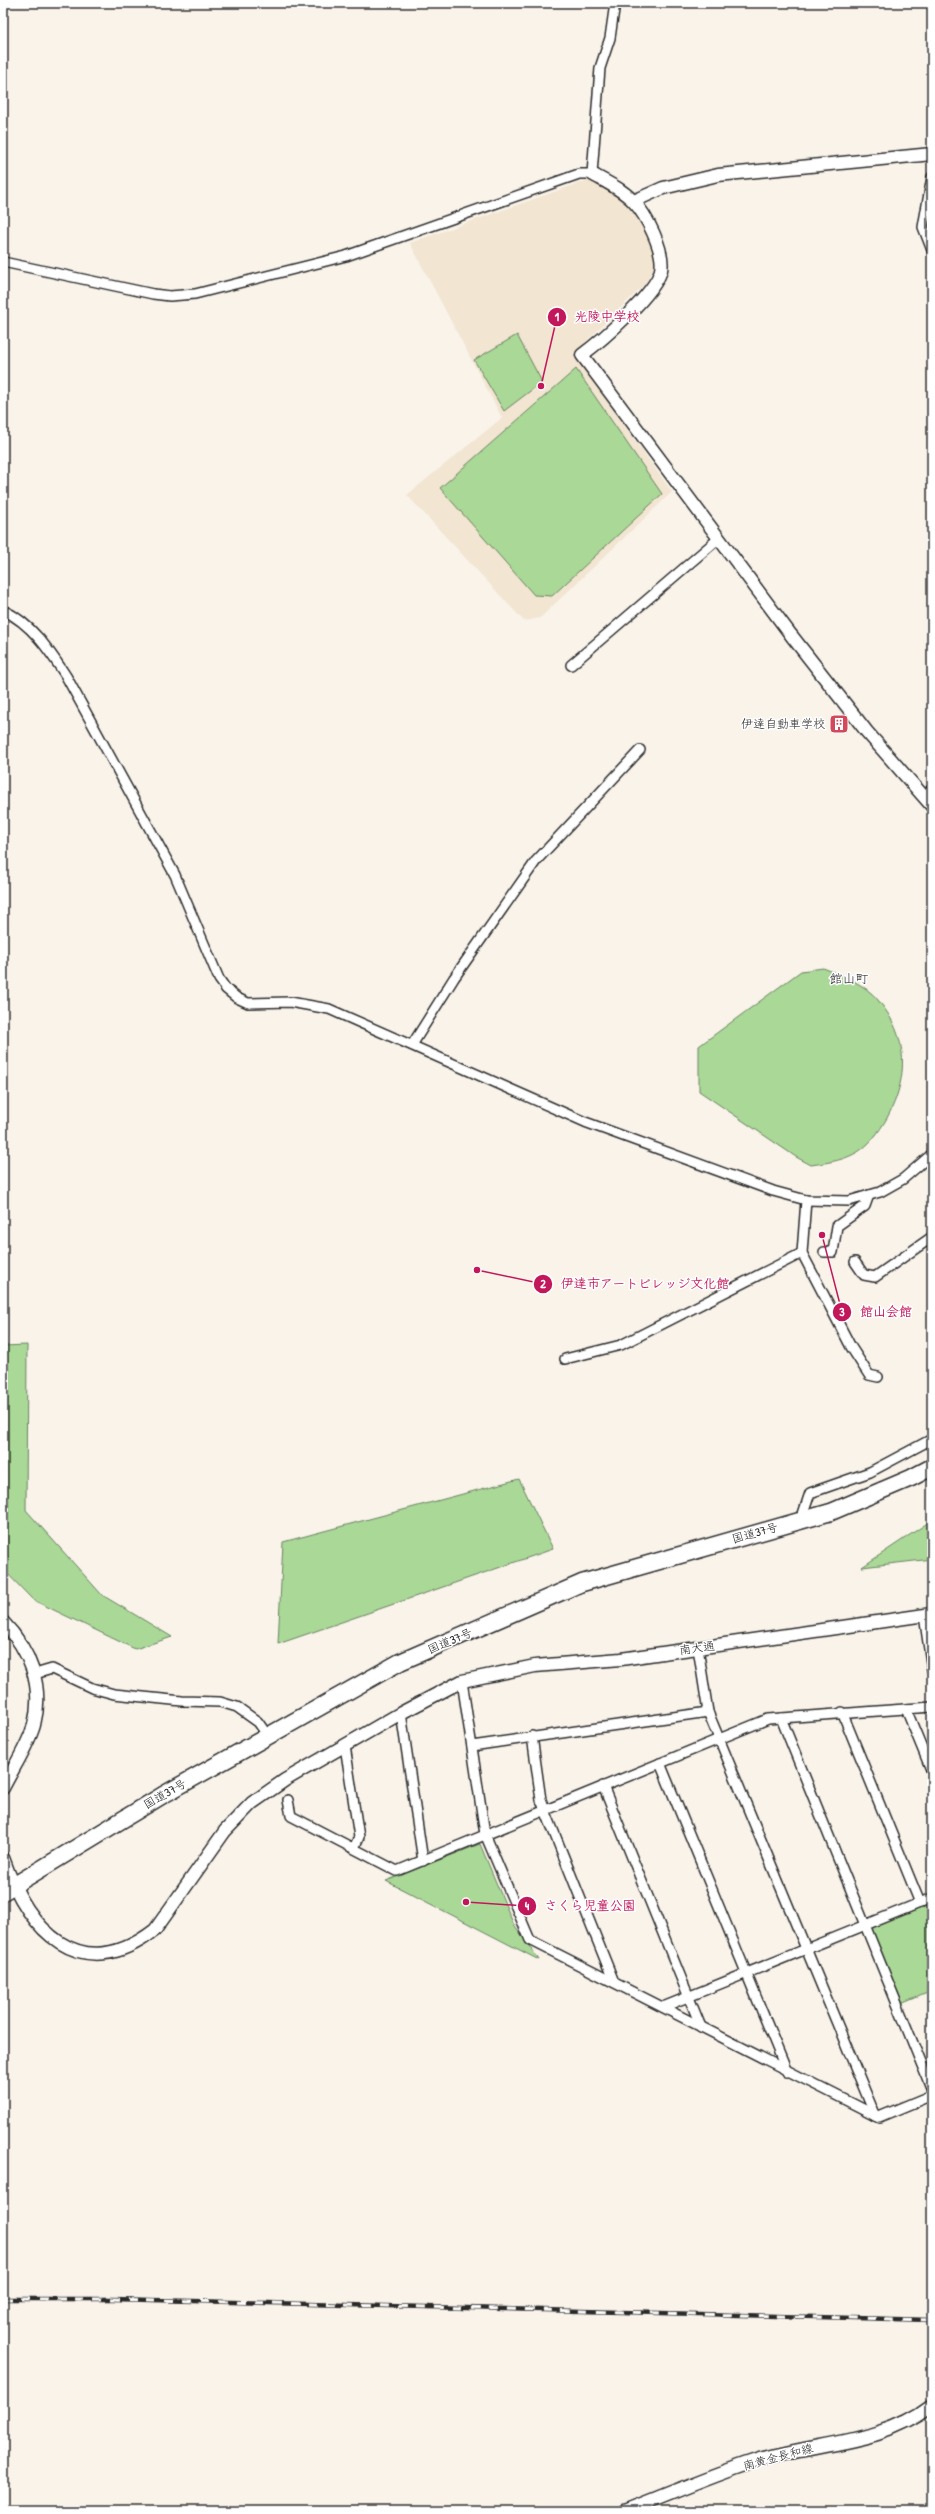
<svg xmlns="http://www.w3.org/2000/svg" width="935" height="2514" font-family="'Patrick Hand','Klee One',sans-serif">
  <style>
    .built { fill: #f2e5d1 }
    .green { fill: #aad897; stroke: #6a8261 }
    .lines { fill: none; stroke-linecap: round; stroke-linejoin: round }
    .minor-casing { stroke: #2b2b2b; stroke-width: 12 }
    .tertiary-casing { stroke: #2b2b2b; stroke-width: 15 }
    .secondary-casing { stroke: #2b2b2b; stroke-width: 16 }
    .trunk-casing { stroke: #2b2b2b; stroke-width: 19 }
    .minor { stroke: #fff; stroke-width: 9 }
    .tertiary { stroke: #fff; stroke-width: 12 }
    .secondary { stroke: #fff; stroke-width: 13 }
    .trunk { stroke: #fff; stroke-width: 16 }
    .rail-casing { stroke: #2b2b2b; stroke-width: 4.5 }
    .rail { stroke: #fff; stroke-width: 3; stroke-dasharray: 9; stroke-linecap: butt }
    .labels { text-anchor: middle; stroke-width: 3; stroke-linejoin: round; paint-order: stroke }
    .poi-label { font-size: 12px; fill: #2b2b2b; stroke: #fff; text-anchor: end }
    .street-label { font-size: 12px; fill: #2b2b2b; stroke: #fff }
    .neighbourhood-label { font-size: 13px; fill: #2b2b2b; stroke: #fff }
    .leader { fill: none; stroke: #c2185b; stroke-width: 1.5 }
    .callout-dot { fill: #c2185b; stroke: #fff; stroke-width: 1.5 }
    .mark-label { font-size: 12px; text-anchor: middle; font-weight: bold; fill: #fff }
    .callout-label { font-size: 13px; text-anchor: middle; font-weight: bold; fill: #c2185b; stroke: #fff; stroke-width: 3; stroke-linejoin: round; paint-order: stroke }
  </style>
  <rect width="100%" height="100%" fill="#f9f3ea"/>
  <filter id="ink" filterUnits="userSpaceOnUse"><feTurbulence type="fractalNoise" baseFrequency=".025" numOctaves="2"/><feDisplacementMap in="SourceGraphic" scale="8" xChannelSelector="R" yChannelSelector="G"/><feConvolveMatrix kernelMatrix="1 2 1 2 8 2 1 2 1" color-interpolation-filters="sRGB"/></filter>
  <g filter="url(#ink)">
    <path class="built" d="M588 180 612 191 636 214 653 248 655 265 645 284 573 354 672 492 540 618 524 621 407 495 502 418 410 243Z"/>
    <g class="green">
      <path d="M517 335 542 382 504 411 474 360Z"/>
      <path d="M576 369 662 494 552 596 534 595 440 488Z"/>
      <path d="M823 968C842 975 865 984 878 1000 909 1037 909 1077 887 1118 879 1132 868 1148 852 1155 840 1161 825 1163 811 1165L796 1157 699 1091V1046L801 971Z"/>
      <path d="M27 1345 26 1510 102 1595 172 1637 135 1649 33 1600 3 1569V1346Z"/>
      <path d="M519 1479 553 1549 278 1644 283 1542Z"/>
      <path d="M932 1520V1559L862 1567Z"/>
      <path d="M480 1844 513 1923 539 1960 386 1881Z"/>
      <path d="M932 1904V1991L901 2004 871 1933 872 1927Z"/>
    </g>
    <g class="lines">
      <defs>
        <g id="minor">
          <path d="M932 177 923 227 932 250"/>
          <path d="M3 262 153 294 170 296 195 294 346 256 579 174H592L600 68 610 38 615 3"/>
          <path d="M3 610C32 624 49 650 66 676L175 875 219 979 226 989 237 998 248 1003 290 1002 329 1009 585 1122 773 1191 806 1200 849 1201 880 1192 903 1179 932 1154"/>
          <path d="M571 665 718 539"/>
          <path d="M924 796 932 789"/>
          <path d="M412 1045 454 978 536 861 640 750"/>
          <path d="M806 1200 802 1253 851 1347 869 1375 878 1377"/>
          <path d="M824 1252H833L837 1226 865 1206 869 1195"/>
          <path d="M855 1262 864 1275 875 1277 932 1237"/>
          <path d="M565 1359 621 1345 802 1253"/>
          <path d="M801 1520 810 1493 870 1472 932 1439"/>
          <path d="M924 1615 932 1670"/>
          <path d="M698 1648 708 1712 875 2115"/>
          <path d="M35 1674 52 1669 92 1688 114 1694 182 1701 220 1702 237 1707 258 1722 268 1736"/>
          <path d="M462 1681 485 1834 530 1940 879 2117 932 2095"/>
          <path d="M906 1709 932 1772"/>
          <path d="M842 1712 920 1903"/>
          <path d="M401 1713 423 1861"/>
          <path d="M781 1718 932 2090"/>
          <path d="M532 1736 541 1800 614 1982"/>
          <path d="M345 1746 359 1837 354 1848"/>
          <path d="M472 1746 708 1712"/>
          <path d="M660 1763 787 2072"/>
          <path d="M603 1786 701 2027"/>
          <path d="M288 1800 291 1816 397 1871 768 1719 932 1707"/>
          <path d="M663 2007 932 1898"/>
        </g>
        <g id="tertiary">
          <path d="M592 174C606 182 622 189 633 201 646 214 665 251 661 270 656 293 602 340 582 355L791 635 867 732 932 806"/>
          <path d="M634 201 663 188 718 175 932 154"/>
          <path d="M3 1622C30 1650 44 1686 34 1725 28 1746 13 1768 3 1788"/>
          <path d="M3 1858C28 1930 80 1988 155 1930L225 1831 252 1803 285 1780 401 1713 462 1681 535 1666 621 1659 932 1614"/>
        </g>
        <path id="secondary" d="M625 2511C667 2495 710 2476 753 2462 812 2442 881 2446 932 2406"/>
        <path id="trunk" d="M3 1892 163 1795 400 1662 582 1583 831 1512 911 1478 932 1467"/>
      </defs>
      <use href="#minor" class="minor-casing"/>
      <use href="#tertiary" class="tertiary-casing"/>
      <use href="#secondary" class="secondary-casing"/>
      <use href="#trunk" class="trunk-casing"/>
      <use href="#minor" class="minor"/>
      <use href="#tertiary" class="tertiary"/>
      <use href="#secondary" class="secondary"/>
      <use href="#trunk" class="trunk"/>
      <defs>
        <path id="rail" d="M3 2299H113L932 2320"/>
      </defs>
      <use href="#rail" class="rail-casing"/>
      <use href="#rail" class="rail"/>
    </g>
  </g>
  <defs>
    <symbol id="building-square" viewBox="-11 -11 22 22"><rect x="-9" y="-9" width="18" height="18" rx="4" fill="#d1495b" stroke="#fff"/><path d="M-4-6H4V6H1V3H-1V6H-4ZM-2.5-4.3h1.7v1.8h-1.7ZM.8-4.3h1.7v1.8H.8ZM-2.5-1h1.7V.8h-1.7ZM.8-1h1.7V.8H.8Z" fill="#fff"/></symbol>
  </defs>
  <g fill-rule="evenodd">
    <use href="#building-square" x="828" y="713" width="22" height="22"/>
  </g>
  <g class="labels">
    <g class="poi-label">
      <text x="825" y="728">伊達自動車学校</text>
    </g>
    <g class="street-label">
      <text transform="translate(755 1533) rotate(-16)" y="4">国道37号</text>
      <text transform="translate(450 1641) rotate(-23)" y="4">国道37号</text>
      <text transform="translate(697 1648) rotate(-8)" y="4">南大通</text>
      <text transform="translate(165 1794) rotate(-30)" y="4">国道37号</text>
      <text transform="translate(778 2457) rotate(-15)" y="4">南黄金長和線</text>
    </g>
    <g class="neighbourhood-label">
      <text x="849" y="983">館山町</text>
    </g>
  </g>
  <path class="leader" d="M541 386L557 317M477 1270L543 1284M822 1235L842 1312M466 1902L527 1906"/>
  <g class="callout-dot">
    <circle cx="541" cy="386" r="4"/>
    <circle cx="477" cy="1270" r="4"/>
    <circle cx="822" cy="1235" r="4"/>
    <circle cx="466" cy="1902" r="4"/>
    <circle cx="557" cy="317" r="10"/>
    <circle cx="543" cy="1284" r="10"/>
    <circle cx="842" cy="1312" r="10"/>
    <circle cx="527" cy="1906" r="10"/>
  </g>
  <g class="mark-label">
    <text x="557" y="321">1</text>
    <text x="543" y="1288">2</text>
    <text x="842" y="1316">3</text>
    <text x="527" y="1910">4</text>
  </g>
  <g class="callout-label">
    <text x="607" y="321">光陵中学校</text>
    <text x="645" y="1288">伊達市アートビレッジ文化館</text>
    <text x="886" y="1316">館山会館</text>
    <text x="590" y="1910">さくら児童公園</text>
  </g>
  <rect width="935" height="2514" fill="none" stroke="#fff" stroke-width="16"/>
  <rect x="8" y="8" width="919" height="2498" fill="none" stroke="#2b2b2b" stroke-width="1.5" filter="url(#ink)"/>
</svg>
